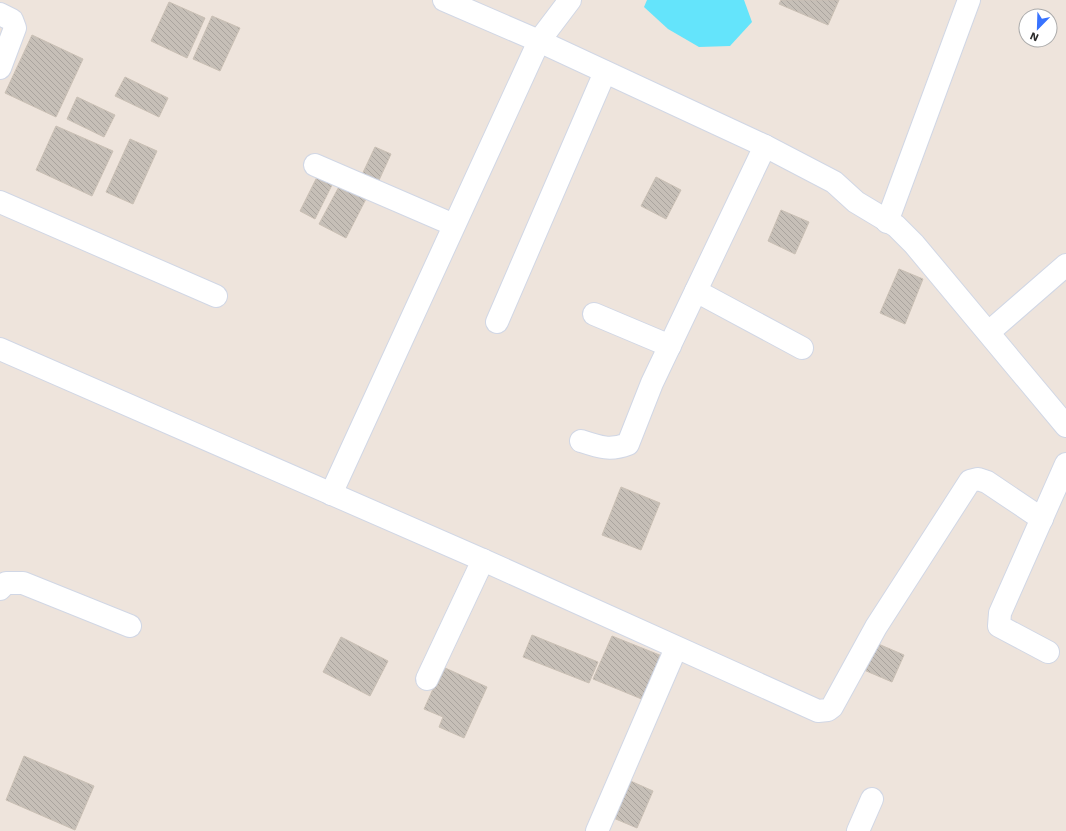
<svg xmlns="http://www.w3.org/2000/svg" width="1066" height="831" font-family="'Work Sans',sans-serif">
  <style>
    .water { fill: #64e4fb }
    .building { fill: url(#building-back-hatch); stroke: #cac0b5 }
    .lines { fill: none; stroke-linecap: round; stroke-linejoin: round }
    .minor-casing { stroke: #d1d7e5; stroke-width: 24 }
    .minor { stroke: #fff; stroke-width: 22 }
  </style>
  <defs>
    <pattern id="building-back-hatch" width="6" height="6" patternUnits="userSpaceOnUse"><rect width="6" height="6" fill="#c6bfb7"/><path d="M-1 5l2 2M0 0l6 6M5-1l2 2" fill="none" stroke="#aaa49e"/></pattern>
  </defs>
  <rect width="100%" height="100%" fill="#eee4dc"/>
  <path class="water" d="M647 0H744L752 22 730 46 699 47 668 29 644 7Z"/>
  <g class="building">
    <path d="M781 0H839L828 25 779 4Z"/>
    <path d="M169 2 205 18 187 58 151 41Z"/>
    <path d="M212 16 240 28 220 71 193 59Z"/>
    <path d="M32 35 83 59 56 117 5 93Z"/>
    <path d="M125 77 168 98 159 117 115 96Z"/>
    <path d="M77 97 115 115 104 137 67 119Z"/>
    <path d="M56 126 113 151 92 196 36 170Z"/>
    <path d="M130 139 157 151 133 204 106 192Z"/>
    <path d="M375 147 391 154 375 189 359 181Z"/>
    <path d="M321 169 336 177 315 219 300 211Z"/>
    <path d="M656 177 681 190 666 219 641 206Z"/>
    <path d="M342 181 368 195 346 238 319 224Z"/>
    <path d="M781 210 809 222 795 254 768 241Z"/>
    <path d="M899 269 923 279 905 324 880 313Z"/>
    <path d="M621 487 660 503 641 550 602 535Z"/>
    <path d="M532 635 598 662 589 683 523 657Z"/>
    <path d="M612 636 662 656 644 700 593 679Z"/>
    <path d="M341 637 388 661 370 696 323 672Z"/>
    <path d="M876 643 904 655 892 682 864 670Z"/>
    <path d="M443 667 487 687 464 738 439 727 443 717 424 709Z"/>
    <path d="M24 756 94 786 75 830 6 800Z"/>
    <path d="M626 779 653 791 637 828 611 817Z"/>
  </g>
  <g class="lines">
    <defs>
      <g id="minor">
        <path d="M444 0 539 41 765 146 834 182 856 202 896 226 914 244 1066 426"/>
        <path d="M0 14 12 20 15 28 0 68"/>
        <path d="M315 165 454 225"/>
        <path d="M0 202 216 296"/>
        <path d="M887 222 969 0"/>
        <path d="M696 291 802 348"/>
        <path d="M594 314 670 346"/>
        <path d="M497 322 605 72"/>
        <path d="M989 332 1066 265"/>
        <path d="M0 349 483 560 818 711 828 710 832 707 876 627 970 481 978 479 987 482 1042 519"/>
        <path d="M581 441C599 447 610 451 628 444L652 383 765 146"/>
        <path d="M331 494 539 41 570 0"/>
        <path d="M0 589 6 583H23L130 626"/>
        <path d="M1048 652 999 626 1000 613 1066 464"/>
        <path d="M427 679 483 560"/>
        <path d="M597 831 676 648"/>
        <path d="M858 831 872 799"/>
      </g>
    </defs>
    <use href="#minor" class="minor-casing"/>
    <use href="#minor" class="minor"/>
  </g>
  <g transform="translate(1038 28) rotate(203)"><circle r="19" fill="#ffffff" stroke="#aaaaaa"/>
  <path d="M0-3L7 15L0 10L-7 15Z" fill="#3873ff"/>
  <text y="-6" font-size="11" font-weight="bold" text-anchor="middle" fill="#2b2b2b">N</text>
  </g>
</svg>
